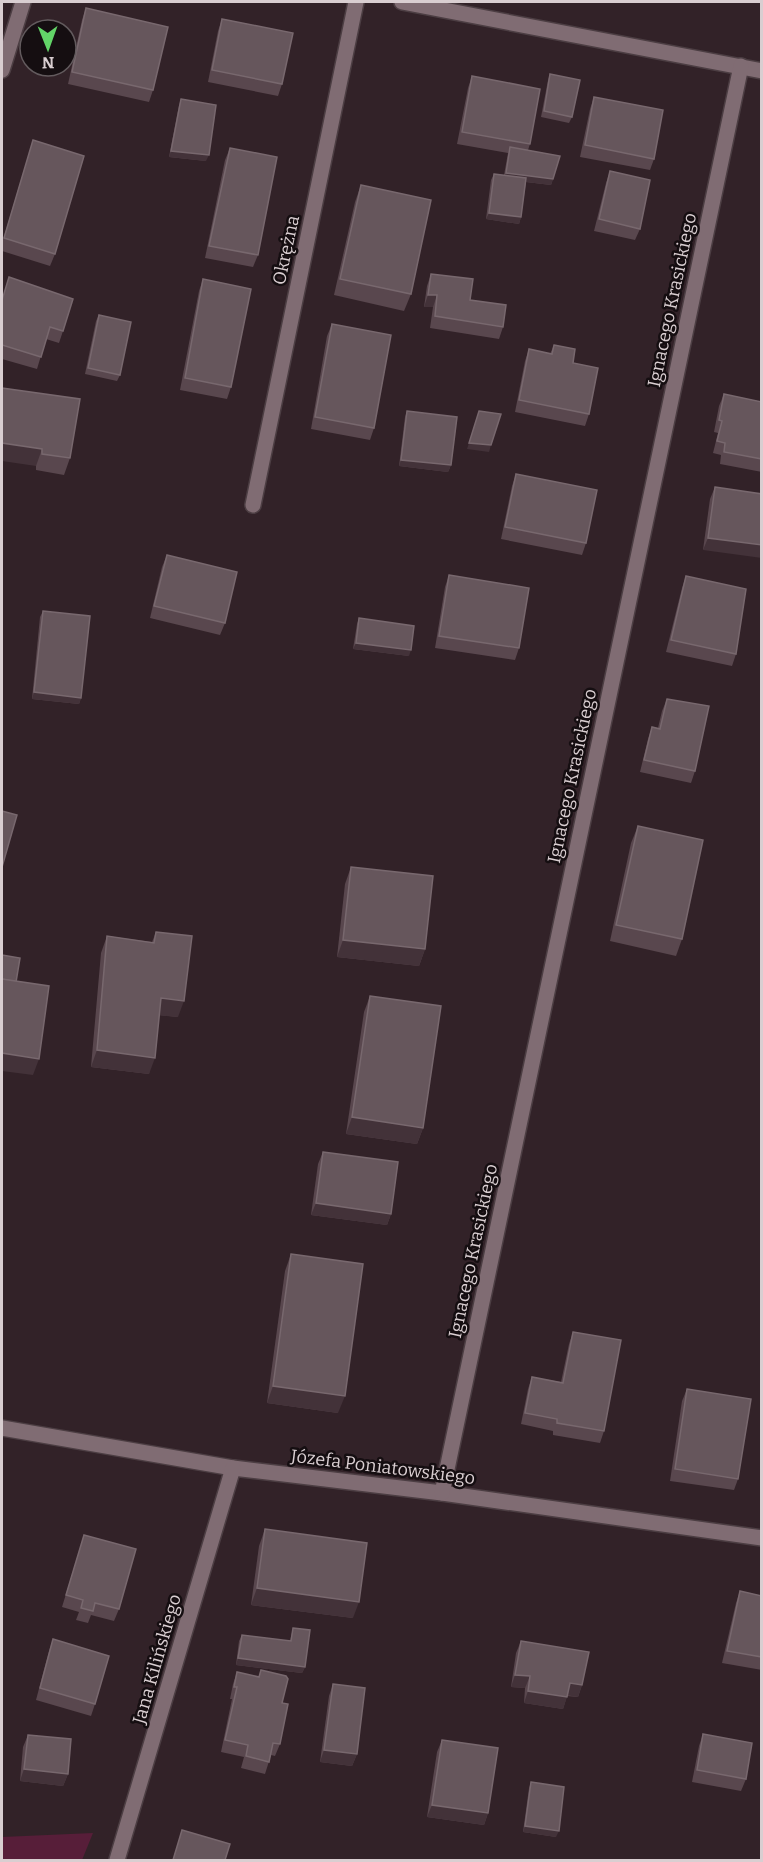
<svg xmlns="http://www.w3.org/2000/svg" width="763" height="1862" font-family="Bitter,serif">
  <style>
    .green { fill: #571e39 }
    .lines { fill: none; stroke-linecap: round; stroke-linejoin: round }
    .minor-casing { stroke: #4c3e43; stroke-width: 18 }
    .minor { stroke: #806c73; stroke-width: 15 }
    .wall { fill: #59474e }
    .shaded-wall { fill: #433239 }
    .building { fill: #66565c; stroke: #78686e; stroke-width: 1.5 }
    .labels { text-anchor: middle; stroke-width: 5; stroke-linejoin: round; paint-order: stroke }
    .street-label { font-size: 18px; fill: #d9ced1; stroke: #150e11 }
  </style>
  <rect width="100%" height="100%" fill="#322228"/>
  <path class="green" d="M93 1833 82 1860H2V1837Z"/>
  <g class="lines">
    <defs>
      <g id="minor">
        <path d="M402 2 762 71"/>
        <path d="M2 70 23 2"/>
        <path d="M253 505 356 2"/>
        <path d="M2 1428 233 1468 442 1493 762 1538"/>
        <path d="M442 1493 741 66"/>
        <path d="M117 1860 233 1468"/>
      </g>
    </defs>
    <use href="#minor" class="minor-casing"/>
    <use href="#minor" class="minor"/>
  </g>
  <g class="wall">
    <path d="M86 8 153 90 149 102 68 84 82 20Z"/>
    <path d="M222 19 282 84 278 96 208 82 218 31Z"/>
    <path d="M550 74 572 117 569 123 541 117 548 80Z"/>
    <path d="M472 76 530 144 528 150 553 179 551 185 526 182 521 217 519 224 486 219 491 180 494 174 504 175 508 153 457 144 468 88Z"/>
    <path d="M594 97 654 159 650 170 580 157 590 109Z"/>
    <path d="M181 99 206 161 169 157 179 105Z"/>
    <path d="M33 140 55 254 50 266 2 251V243Z"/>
    <path d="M230 148 258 255 253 267 205 258 225 160Z"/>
    <path d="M610 171 640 229 635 240 594 231 606 183Z"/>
    <path d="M361 185 411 294 404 311 334 295 355 202Z"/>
    <path d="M431 274 470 300 503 327 499 339 430 328 433 307H424L427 286Z"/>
    <path d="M203 279 231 387 227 399 180 390 199 291Z"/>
    <path d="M2 298 63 331 59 343 46 339 37 369 2 359Z"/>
    <path d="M99 315 120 375 117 381 85 374 96 321Z"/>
    <path d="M332 324 374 428 370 440 311 429 327 336Z"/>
    <path d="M554 345 573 363 589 414 585 426 515 412 525 361 529 349 550 354Z"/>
    <path d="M2 388 70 458 64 475 36 470V466Z"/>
    <path d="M724 394 762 402V472L720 464 721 455 713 453 718 433 714 432 719 406Z"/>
    <path d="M407 411 451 465 448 472 399 466 405 417Z"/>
    <path d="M516 474 586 543 582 555 501 539 512 486Z"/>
    <path d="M715 487 762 494 703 550 710 499Z"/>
    <path d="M167 555 225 623 220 635 150 618 162 567Z"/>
    <path d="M449 575 519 648 515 660 435 648 445 587Z"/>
    <path d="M686 576 736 654 732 666 666 652 682 588Z"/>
    <path d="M43 611 81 698 79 704 32 699 40 617Z"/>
    <path d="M359 618 409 656 353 649 357 624Z"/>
    <path d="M667 699 695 771 691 783 640 772 648 739 652 727 658 728 662 711Z"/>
    <path d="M638 826 682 939 676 956 610 941 631 843Z"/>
    <path d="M351 867 425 949 419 966 337 957 345 884Z"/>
    <path d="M156 932 178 1017 159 1015 149 1074 91 1067 101 953 107 936 152 942Z"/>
    <path d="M370 996 423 1128 417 1144 346 1134 364 1012Z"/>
    <path d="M323 1152 391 1214 387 1225 311 1215 318 1164Z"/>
    <path d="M291 1254 338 1413 267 1403 285 1271Z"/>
    <path d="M573 1332 604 1431 600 1443 553 1435V1431L521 1424 528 1389 532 1377 561 1382 569 1344Z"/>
    <path d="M687 1389 738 1479 734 1490 670 1481 682 1401Z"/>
    <path d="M265 1529 353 1618 251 1605 259 1546Z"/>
    <path d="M84 1535 119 1609 114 1621 91 1615 88 1623 76 1620 79 1612 62 1607Z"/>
    <path d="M740 1591 762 1596V1670L722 1663 736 1603Z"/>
    <path d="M293 1628 305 1667 302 1673 236 1665 239 1641 242 1635 290 1641Z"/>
    <path d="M53 1639 95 1704 91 1716 36 1700 49 1651Z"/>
    <path d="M521 1641 582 1685 578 1697 567 1696 563 1709 524 1703 525 1688 511 1687 516 1653Z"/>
    <path d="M261 1670 282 1703 280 1744 275 1756 271 1755 265 1774 241 1768 244 1757 221 1752 232 1699H230L233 1684 237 1672 259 1677Z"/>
    <path d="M333 1684 357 1754 352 1766 320 1762 329 1696Z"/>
    <path d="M703 1734 746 1779 741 1791 692 1782 699 1746Z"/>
    <path d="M28 1735 68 1774 63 1786 20 1781 23 1747Z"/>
    <path d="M442 1740 488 1813 484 1825 427 1817 437 1752Z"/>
    <path d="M531 1782 556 1837 523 1832 529 1788Z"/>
  </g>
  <g class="shaded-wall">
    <path d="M171 151 209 155 206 161 169 157Z"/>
    <path d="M506 173 553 179 551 185 503 179Z"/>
    <path d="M489 213 521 217 519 224 486 219Z"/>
    <path d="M428 295H437L433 307H424Z"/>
    <path d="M2 443 42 449 36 466 2 461Z"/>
    <path d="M469 443 491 445 489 452 467 449Z"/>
    <path d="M401 460 451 465 448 472 399 466Z"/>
    <path d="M708 538 762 545V558L703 550Z"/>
    <path d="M356 643 411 650 409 656 353 649Z"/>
    <path d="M34 692 81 698 79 704 32 699Z"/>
    <path d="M343 940 425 949 419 966 337 957Z"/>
    <path d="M161 998 184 1001 178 1017 155 1015Z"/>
    <path d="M97 1050 155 1058 149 1074 91 1067Z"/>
    <path d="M2 1053 39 1059 33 1075 2 1071Z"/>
    <path d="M352 1117 423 1128 417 1144 346 1134Z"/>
    <path d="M316 1203 391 1214 387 1225 311 1215Z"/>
    <path d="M273 1386 345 1396 338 1413 267 1403Z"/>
    <path d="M257 1588 359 1602 353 1618 251 1605Z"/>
    <path d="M238 1658 305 1667 302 1673 236 1665Z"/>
    <path d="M515 1675 530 1676 525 1688 511 1687Z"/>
    <path d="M570 1683 582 1685 578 1697 566 1695Z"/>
    <path d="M528 1691 567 1697 563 1709 524 1703Z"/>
    <path d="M324 1750 357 1754 352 1766 320 1762Z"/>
    <path d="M24 1769 68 1774 63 1786 20 1781Z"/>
    <path d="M432 1805 488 1813 484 1825 427 1817Z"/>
    <path d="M525 1826 559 1831 556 1837 523 1832Z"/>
  </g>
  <g class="building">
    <path d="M86 8 168 27 153 90 72 72Z"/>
    <path d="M222 19 293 33 282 84 212 70Z"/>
    <path d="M550 74 580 80 572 117 544 111Z"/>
    <path d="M472 76 540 89 530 144 462 132Z"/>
    <path d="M594 97 663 110 654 159 585 145Z"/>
    <path d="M181 99 216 105 209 155 171 151Z"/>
    <path d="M33 140 84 156 55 254 4 238Z"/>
    <path d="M510 147 560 156 553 179 506 173Z"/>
    <path d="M230 148 277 157 258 255 209 246Z"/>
    <path d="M610 171 650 180 640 229 599 219Z"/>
    <path d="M494 174 526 178 521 217 489 213Z"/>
    <path d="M361 185 431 200 411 294 340 279Z"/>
    <path d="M431 274 473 279 470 300 506 305 503 327 435 316 437 295H428Z"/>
    <path d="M9 277 73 299 63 331 50 327 41 357 2 345V300Z"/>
    <path d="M203 279 251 289 231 387 185 378Z"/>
    <path d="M99 315 131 322 120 375 88 368Z"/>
    <path d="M332 324 391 335 374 428 315 417Z"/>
    <path d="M554 345 575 349 573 363 598 368 589 414 519 400 529 349 552 354Z"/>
    <path d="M2 388 80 399 70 458 42 454V449L2 443Z"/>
    <path d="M724 394 762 402V459L724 452 725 443 717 441 722 421 719 420Z"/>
    <path d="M407 411 457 417 451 465 401 460Z"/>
    <path d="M479 411 501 414 491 445 469 443Z"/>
    <path d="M516 474 597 490 586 543 505 527Z"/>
    <path d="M715 487 762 494V545L708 538Z"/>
    <path d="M167 555 237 572 225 623 154 606Z"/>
    <path d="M449 575 529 588 519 648 439 636Z"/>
    <path d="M686 576 746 589 736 654 671 640Z"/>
    <path d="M43 611 90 616 81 698 34 692Z"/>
    <path d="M359 618 414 626 411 650 356 643Z"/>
    <path d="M667 699 709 706 695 771 644 760 652 727 660 729Z"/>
    <path d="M2 811 17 815 2 867Z"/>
    <path d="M638 826 703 840 682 939 616 925Z"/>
    <path d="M351 867 433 876 425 949 343 940Z"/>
    <path d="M156 932 192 936 184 1001 161 998 155 1058 97 1050 107 936 154 943Z"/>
    <path d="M2 955 20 958 16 982 2 979Z"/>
    <path d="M2 979 49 986 39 1059 2 1053Z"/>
    <path d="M370 996 441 1006 423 1128 352 1117Z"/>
    <path d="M323 1152 398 1162 391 1214 316 1203Z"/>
    <path d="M291 1254 363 1264 345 1396 273 1386Z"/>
    <path d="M573 1332 621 1340 604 1431 557 1423V1419L525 1413 532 1377 563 1383Z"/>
    <path d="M687 1389 751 1399 738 1479 675 1469Z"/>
    <path d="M265 1529 367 1543 359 1602 257 1588Z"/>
    <path d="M84 1535 136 1549 119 1609 95 1603 93 1611 81 1608 83 1600 66 1595Z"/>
    <path d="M740 1591 762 1596V1657L727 1651Z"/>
    <path d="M293 1628 310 1630 305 1667 238 1658 242 1635 291 1641Z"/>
    <path d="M53 1639 109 1656 95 1704 40 1688Z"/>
    <path d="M521 1641 589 1652 582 1685 570 1683 567 1697 528 1691 530 1676 515 1675Z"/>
    <path d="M261 1670 286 1676 288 1679 282 1703 288 1704 280 1744 273 1743 269 1762 246 1756 248 1745 225 1740 237 1687H234L237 1672 259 1677Z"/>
    <path d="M333 1684 365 1688 357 1754 324 1750Z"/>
    <path d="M703 1734 752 1743 746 1779 697 1770Z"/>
    <path d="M28 1735 71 1739 68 1774 24 1769Z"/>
    <path d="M442 1740 498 1748 488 1813 432 1805Z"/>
    <path d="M531 1782 564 1787 559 1831 525 1826Z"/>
    <path d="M182 1830 230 1844 225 1860H173Z"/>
  </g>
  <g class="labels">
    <g class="street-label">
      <text transform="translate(286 250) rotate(-78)" y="6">Okrężna</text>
      <text transform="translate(672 300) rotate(-78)" y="6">Ignacego Krasickiego</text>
      <text transform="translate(572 776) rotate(-78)" y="6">Ignacego Krasickiego</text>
      <text transform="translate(473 1251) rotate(-78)" y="6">Ignacego Krasickiego</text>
      <text transform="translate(383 1467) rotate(7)" y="6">Józefa Poniatowskiego</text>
      <text transform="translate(157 1659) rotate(-74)" y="6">Jana Kilińskiego</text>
    </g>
  </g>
  <rect width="763" height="1862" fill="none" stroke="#d9ced1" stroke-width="6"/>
  <g transform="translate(48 48) rotate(179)"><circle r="28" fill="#150e11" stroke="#635b5e" stroke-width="1.5"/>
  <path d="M0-4.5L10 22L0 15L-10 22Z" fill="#63d468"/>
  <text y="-9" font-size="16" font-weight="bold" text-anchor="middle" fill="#d9ced1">N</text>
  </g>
</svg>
